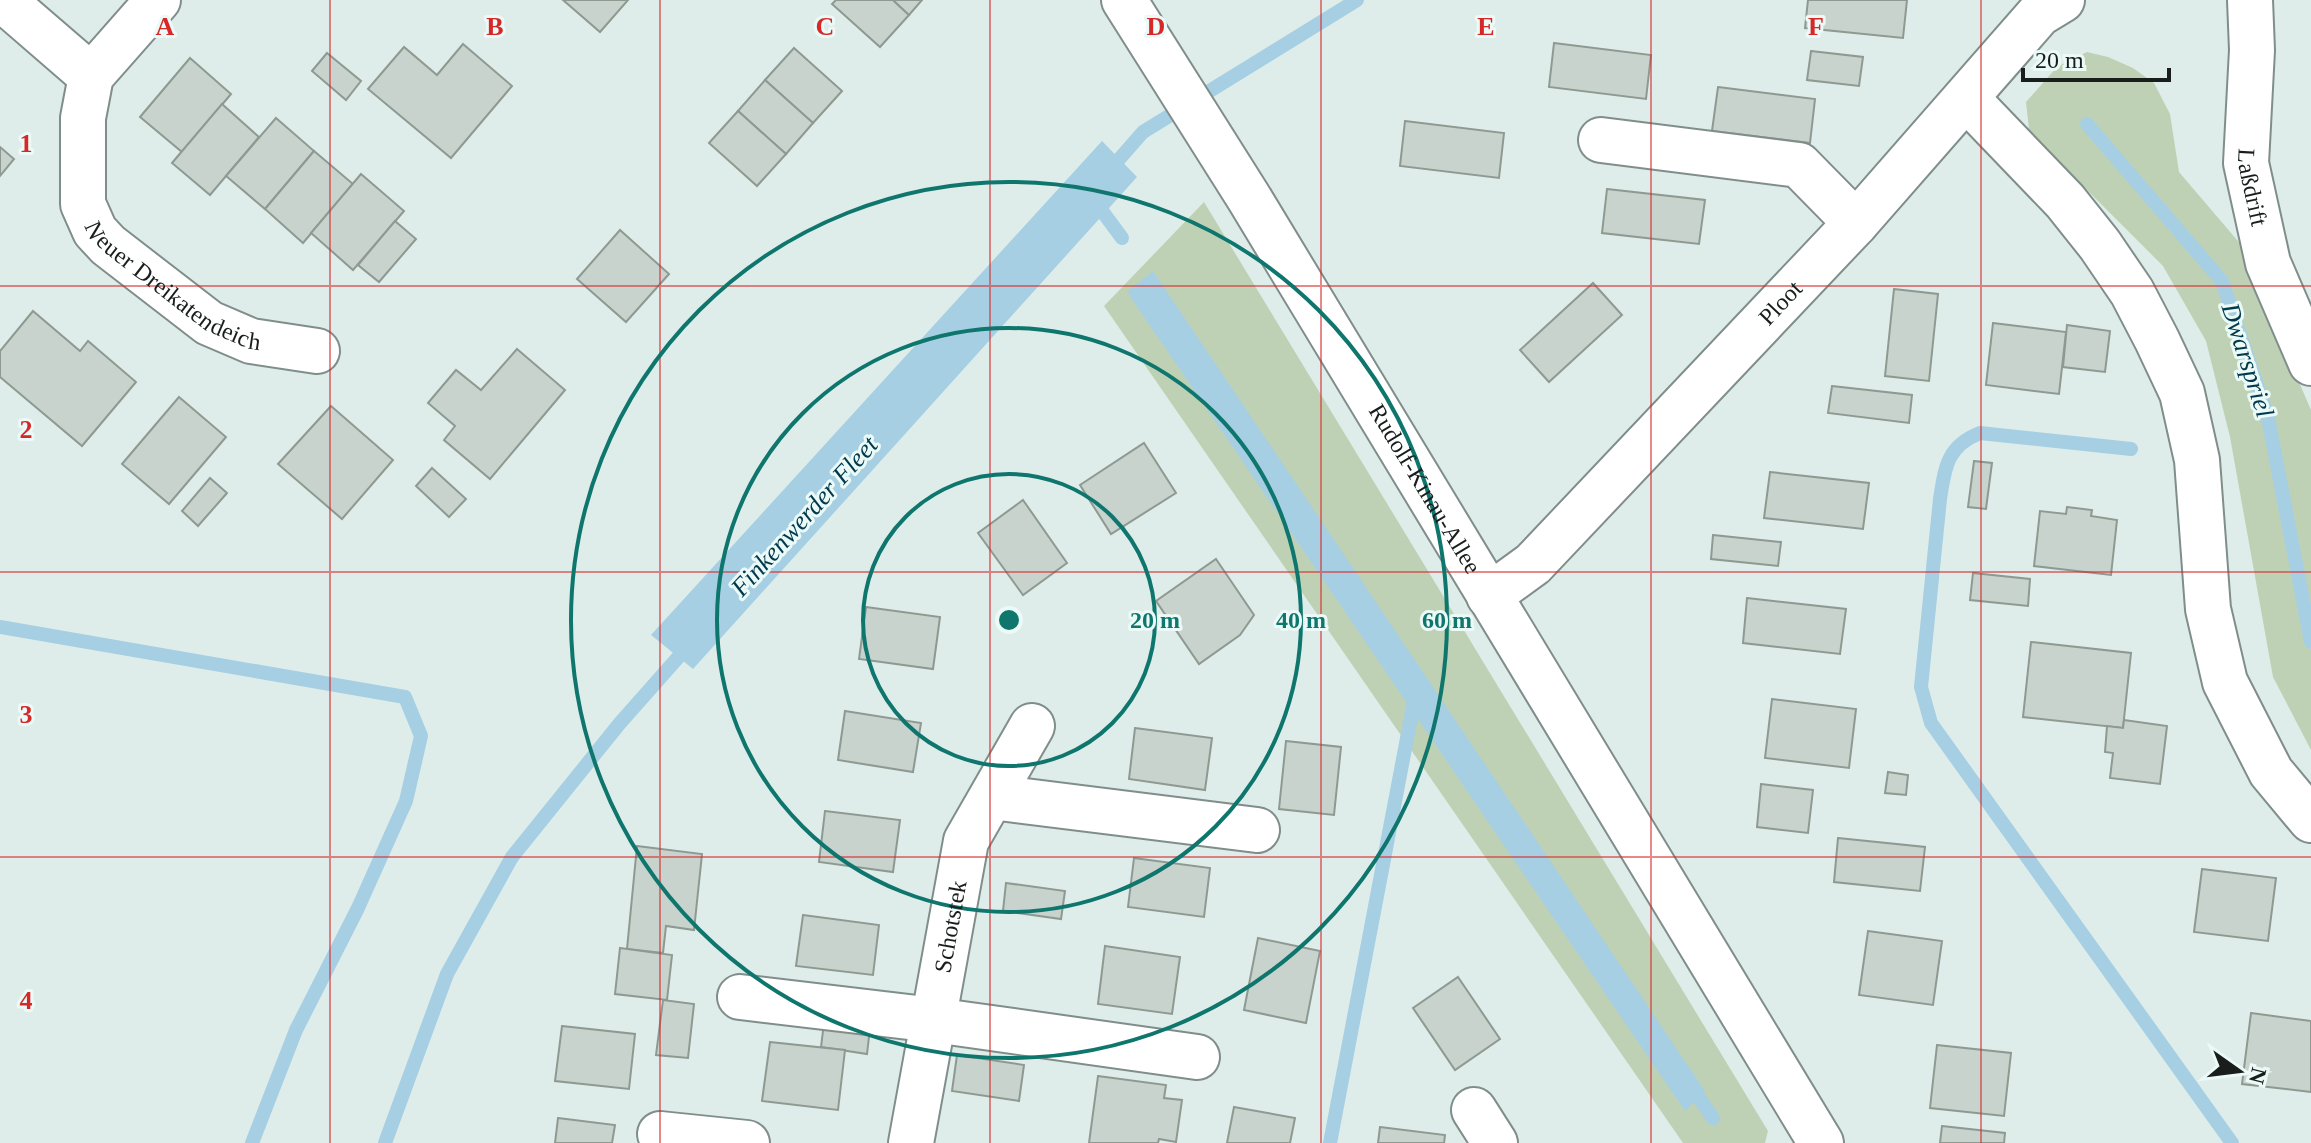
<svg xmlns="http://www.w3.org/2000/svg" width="2311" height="1143" font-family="Georgia,serif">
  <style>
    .green { fill: #bfd1b5 }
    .water { fill: #a6cfe3 }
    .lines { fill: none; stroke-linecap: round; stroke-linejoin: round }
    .stream { stroke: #a6cfe3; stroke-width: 14 }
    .building { fill: #c7d3cc; stroke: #8e9992; stroke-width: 2 }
    .minor-casing { stroke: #808e8b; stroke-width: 48 }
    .minor { stroke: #fff; stroke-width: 44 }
    .grid { fill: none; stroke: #d62828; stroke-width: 2; stroke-opacity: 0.55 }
    .ring { fill: none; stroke: #0f766e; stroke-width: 4 }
    .labels { text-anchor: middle; stroke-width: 6; stroke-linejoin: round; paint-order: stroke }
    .street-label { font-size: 24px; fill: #191e1d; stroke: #ebfaf7 }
    .water-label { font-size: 26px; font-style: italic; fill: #00394e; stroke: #ebfaf7 }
    .grid-label { font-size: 26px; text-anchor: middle; font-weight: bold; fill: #d62828; stroke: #ebfaf7; stroke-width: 6; stroke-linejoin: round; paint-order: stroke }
    .centre { fill: #0f766e; stroke: #ebfaf7; stroke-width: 4 }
    .ring-label { font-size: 24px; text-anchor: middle; font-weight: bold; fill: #0f766e; stroke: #ebfaf7; stroke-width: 6; stroke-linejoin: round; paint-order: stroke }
  </style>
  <rect width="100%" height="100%" fill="#deedea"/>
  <g class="green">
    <path d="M2087 52 2108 57 2133 68 2154 83 2170 114 2179 172 2249 254 2271 317 2311 410V750L2273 677 2230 437 2206 341 2163 266 2085 188 2030 139 2026 102 2057 67Z"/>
    <path d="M1204 202 1768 1131 1765 1143H1683L1104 306Z"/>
  </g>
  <g class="water">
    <path d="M1102 141 1137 177 693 669 651 635Z"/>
    <path d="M1153 271 1705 1091 1685 1111 1127 292Z"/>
  </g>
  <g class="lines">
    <g class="stream">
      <path d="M2087 124 2222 281 2268 418 2311 642"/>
      <path d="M1107 173 1143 132 1357 0"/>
      <path d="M1094 200 1122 238"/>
      <path d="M2131 449 1980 433C1947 446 1945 467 1940 499L1921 687 1931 723 2232 1143"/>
      <path d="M0 627 405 697 421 736 406 801 358 908 296 1030 252 1143"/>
      <path d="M1688 1082 1713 1118"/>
      <path d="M385 1143 447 974 512 857 620 723 690 644"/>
      <path d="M1330 1143 1416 691"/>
    </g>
  </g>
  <g class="building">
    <path d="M563 0H628L600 32Z"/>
    <path d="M836 0H893L909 15 880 47 832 4Z"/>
    <path d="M893 0H922L909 15Z"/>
    <path d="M1808 0H1907L1903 38 1805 28Z"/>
    <path d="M1554 43 1651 55 1646 99 1549 87Z"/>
    <path d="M463 44 512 86 451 158 368 89 404 47 437 75Z"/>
    <path d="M794 48 842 91 813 123 765 80Z"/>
    <path d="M1811 51 1863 57 1859 86 1807 80Z"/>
    <path d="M327 53 361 81 346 100 312 71Z"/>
    <path d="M190 58 231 94 182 152 140 117Z"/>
    <path d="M765 80 813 123 786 154 738 111Z"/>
    <path d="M1718 87 1815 99 1810 143 1712 131Z"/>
    <path d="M222 104 259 137 210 195 172 163Z"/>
    <path d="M738 111 786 154 757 186 709 143Z"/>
    <path d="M276 118 314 151 265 209 226 176Z"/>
    <path d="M1405 121 1504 133 1499 178 1400 166Z"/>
    <path d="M0 147 14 159 0 176Z"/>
    <path d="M314 151 353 184 303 243 265 209Z"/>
    <path d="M361 174 404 211 353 270 311 233Z"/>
    <path d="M1607 189 1705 200 1699 244 1602 233Z"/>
    <path d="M395 221 416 239 379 282 358 265Z"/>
    <path d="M620 230 669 274 626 322 577 279Z"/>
    <path d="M1593 283 1622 315 1549 382 1520 350Z"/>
    <path d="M1894 289 1938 294 1929 381 1885 376Z"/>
    <path d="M33 311 80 351 88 341 136 382 82 446 0 377V351Z"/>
    <path d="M1993 323 2066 332 2059 394 1986 385Z"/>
    <path d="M2067 325 2110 331 2105 372 2063 367Z"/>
    <path d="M517 349 565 390 490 479 444 440 455 426 428 403 456 370 481 390Z"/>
    <path d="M1832 386 1912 395 1909 423 1828 413Z"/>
    <path d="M179 397 226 437 169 504 122 464Z"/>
    <path d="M331 406 393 460 342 519 278 464Z"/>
    <path d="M1144 443 1176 493 1111 534 1080 485Z"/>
    <path d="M1974 461 1992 463 1986 509 1968 507Z"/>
    <path d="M432 468 466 499 449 517 416 486Z"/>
    <path d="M1770 472 1869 483 1863 529 1764 518Z"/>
    <path d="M210 478 227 493 198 526 182 511Z"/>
    <path d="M1023 500 1067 563 1023 595 978 533Z"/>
    <path d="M2067 507 2092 510 2091 516 2117 520 2111 575 2034 566 2040 511 2066 514Z"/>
    <path d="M1713 535 1781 542 1778 566 1711 559Z"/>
    <path d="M1216 559 1254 615 1240 635 1199 664 1156 601Z"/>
    <path d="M1973 573 2030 579 2028 606 1970 600Z"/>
    <path d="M1747 598 1846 609 1840 654 1743 643Z"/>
    <path d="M866 607 940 617 933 669 859 659Z"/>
    <path d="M2031 642 2131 653 2123 728 2023 717Z"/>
    <path d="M1772 699 1856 709 1849 768 1765 758Z"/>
    <path d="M845 711 921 723 913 772 838 760Z"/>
    <path d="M2124 720 2167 726 2160 784 2110 778 2113 753 2105 752 2107 726 2123 728Z"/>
    <path d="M1135 728 1212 738 1205 790 1129 779Z"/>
    <path d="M1286 741 1341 747 1334 815 1279 809Z"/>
    <path d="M1888 772 1908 775 1906 795 1885 793Z"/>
    <path d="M1761 784 1813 790 1808 833 1757 827Z"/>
    <path d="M825 811 900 820 893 872 819 862Z"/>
    <path d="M1838 838 1925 847 1920 891 1834 882Z"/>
    <path d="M637 846 702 854 694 930 666 926 663 953 627 949Z"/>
    <path d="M1134 858 1210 868 1204 917 1128 907Z"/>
    <path d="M2202 869 2276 878 2268 941 2194 932Z"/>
    <path d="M1006 883 1065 891 1061 919 1003 911Z"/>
    <path d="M803 915 879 925 873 975 796 966Z"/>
    <path d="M1868 931 1942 941 1933 1005 1859 995Z"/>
    <path d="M1258 938 1320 951 1306 1023 1244 1010Z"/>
    <path d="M1105 946 1180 957 1172 1014 1098 1004Z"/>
    <path d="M620 948 672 955 667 1000 615 994Z"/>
    <path d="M1458 977 1500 1039 1455 1070 1413 1008Z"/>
    <path d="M663 1000 694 1004 688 1058 656 1055Z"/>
    <path d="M2251 1013 2311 1021V1092L2242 1084Z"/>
    <path d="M824 1023 870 1028 867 1054 821 1047Z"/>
    <path d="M562 1026 635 1034 629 1089 555 1081Z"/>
    <path d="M770 1042 845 1050 838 1110 762 1101Z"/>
    <path d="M1937 1045 2011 1053 2004 1116 1930 1108Z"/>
    <path d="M957 1055 1024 1065 1019 1101 952 1091Z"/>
    <path d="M1098 1076 1166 1085 1164 1098 1182 1100 1176 1142 1159 1139 1158 1143H1089Z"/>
    <path d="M1234 1107 1295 1118 1290 1143H1227Z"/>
    <path d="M558 1118 615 1125 612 1143H555Z"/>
    <path d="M1942 1126 2005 1133 2004 1143H1940Z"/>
    <path d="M1380 1127 1445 1135 1444 1143H1378Z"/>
  </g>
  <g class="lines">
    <defs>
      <g id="minor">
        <path d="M3 0 91 76"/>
        <path id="s1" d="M158 0 91 76 83 118V204L95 231 108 245 209 323 251 341 317 351"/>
        <path id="s2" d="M1124 0 1249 198 1821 1143"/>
        <path id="s3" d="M2250 0 2252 50 2246 163 2268 263 2311 363"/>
        <path d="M1966 98 2065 201 2100 245 2132 292 2157 340 2182 393 2197 460 2208 609 2225 682 2271 772 2311 820"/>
        <path d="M1601 140 1799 165 1856 223"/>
        <path id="s4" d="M1489 596 1533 564 1856 223 2039 14 2062 0"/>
        <path d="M992 797 1257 830"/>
        <path d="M740 997 934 1020 1197 1057"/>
        <path d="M1474 1110 1495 1143"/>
        <path d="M660 1134 747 1143"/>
        <path id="s5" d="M911 1143 966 841 1032 726"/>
      </g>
    </defs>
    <use href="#minor" class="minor-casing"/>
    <use href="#minor" class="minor"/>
  </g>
  <path class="grid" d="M330 0V1143M660 0V1143M990 0V1143M1321 0V1143M1651 0V1143M1981 0V1143M0 286H2311M0 572H2311M0 857H2311"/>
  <g class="ring">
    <circle cx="1009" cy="620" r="146"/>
    <circle cx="1009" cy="620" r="292"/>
    <circle cx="1009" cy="620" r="438"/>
  </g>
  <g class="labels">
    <g class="street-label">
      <text dy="8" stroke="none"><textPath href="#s3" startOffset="188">Laßdrift</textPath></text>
      <text dy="8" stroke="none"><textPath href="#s1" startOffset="356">Neuer Dreikatendeich</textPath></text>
      <text dy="8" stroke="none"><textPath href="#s4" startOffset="414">Ploot</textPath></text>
      <text dy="8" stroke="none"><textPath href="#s2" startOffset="574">Rudolf-Kinau-Allee</textPath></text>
      <text dy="8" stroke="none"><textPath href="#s5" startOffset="220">Schotstek</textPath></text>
    </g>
    <g class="water-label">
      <text transform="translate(2248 360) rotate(72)" y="9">Dwarspriel</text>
      <text transform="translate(804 516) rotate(-48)" y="9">Finkenwerder Fleet</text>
    </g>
  </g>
  <g class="grid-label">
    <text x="165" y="35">A</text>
    <text x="495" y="35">B</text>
    <text x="825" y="35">C</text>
    <text x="1156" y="35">D</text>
    <text x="1486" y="35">E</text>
    <text x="1816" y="35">F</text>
    <text x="26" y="152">1</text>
    <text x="26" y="438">2</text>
    <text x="26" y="723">3</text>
    <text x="26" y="1009">4</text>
  </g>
  <circle cx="1009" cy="620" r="12" class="centre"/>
  <g class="ring-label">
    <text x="1155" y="628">20 m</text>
    <text x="1301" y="628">40 m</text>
    <text x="1447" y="628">60 m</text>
  </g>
  <g transform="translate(2239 1071) rotate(104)" stroke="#ebfaf7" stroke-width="6" paint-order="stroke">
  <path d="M0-6L14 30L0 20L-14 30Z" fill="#191e1d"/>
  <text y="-12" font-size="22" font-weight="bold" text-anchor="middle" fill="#191e1d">N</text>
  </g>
  <path d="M2023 68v12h146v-12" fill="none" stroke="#191e1d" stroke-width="4"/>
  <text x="2035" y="68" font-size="24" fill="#191e1d" stroke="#ebfaf7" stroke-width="6" paint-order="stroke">20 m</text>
</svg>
